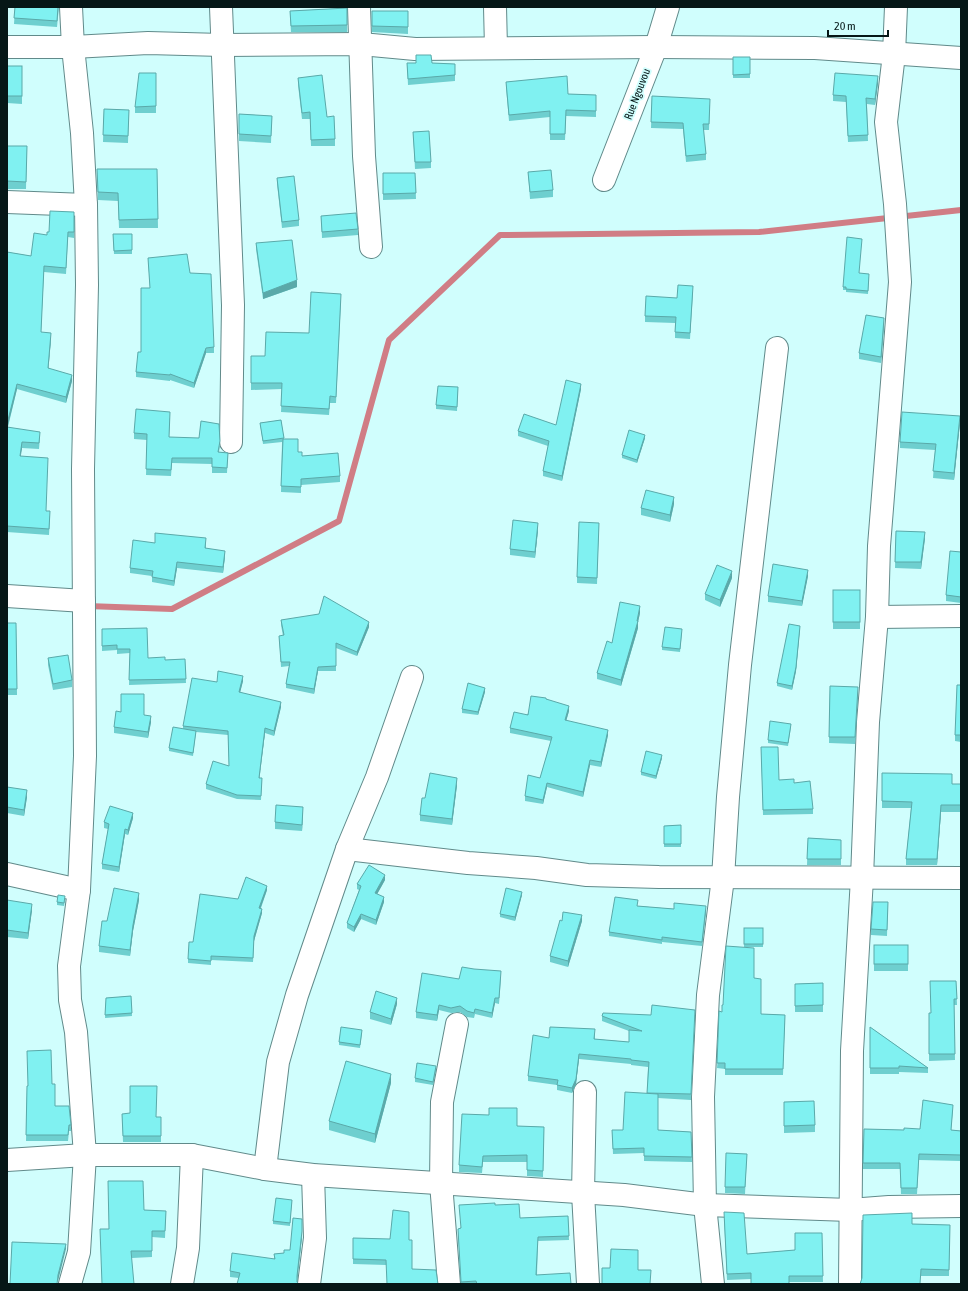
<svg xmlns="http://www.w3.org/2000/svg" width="968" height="1291" font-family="'Asap Condensed',sans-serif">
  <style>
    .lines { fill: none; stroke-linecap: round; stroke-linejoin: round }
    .stream { stroke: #d07d85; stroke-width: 6 }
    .minor-casing { stroke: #618a8a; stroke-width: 24 }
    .minor { stroke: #fff; stroke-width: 22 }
    .wall { fill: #6ecfcf }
    .shaded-wall { fill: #5aa9a9 }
    .building { fill: #80f1f1; stroke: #5aa9a9 }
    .labels { text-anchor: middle; stroke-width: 3.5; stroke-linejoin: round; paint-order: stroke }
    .street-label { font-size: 11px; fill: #061717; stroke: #d0fefd }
  </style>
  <rect width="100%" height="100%" fill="#d0fefd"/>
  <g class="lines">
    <path class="stream" d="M87 606 172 609 339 521 389 340 500 235 759 232 961 210"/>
    <defs>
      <g id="minor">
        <path d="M221 7 233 305 231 442"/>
        <path d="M359 7 364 156 371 247"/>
        <path d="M495 7 496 48"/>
        <path d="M7 47H73L148 43 222 45 361 44 415 49 656 47 815 48 961 58"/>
        <path d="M604 180 656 47 668 7"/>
        <path d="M7 202 86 205"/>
        <path d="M7 596 84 601"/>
        <path d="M877 617 961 616"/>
        <path d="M347 849 468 863 536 868 587 875 659 877 961 878"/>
        <path d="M7 874 79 890"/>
        <path d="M585 1092 583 1193 588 1284"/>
        <path d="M7 1160 85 1155H192L265 1169 313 1175 624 1195 705 1205 850 1210 889 1207 961 1206"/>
        <path d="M265 1169 278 1062 297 995 347 849 377 777 412 677"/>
        <path d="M70 1284 79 1252 85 1155 76 1032 70 1000 69 966 79 890 85 756 83 469 87 285 86 205 82 133 73 47 71 7"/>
        <path d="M182 1284 188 1248 192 1155"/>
        <path d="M309 1284 315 1238 313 1175"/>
        <path d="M449 1284 441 1183 442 1102 457 1024"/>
        <path d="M713 1284 705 1205 703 1097 708 995 723 878 728 797 740 665 777 348"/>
        <path d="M850 1284 852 1051 862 878 868 722 877 617 879 546 900 282 895 204 886 122 894 54 896 7"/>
      </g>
    </defs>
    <use href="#minor" class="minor-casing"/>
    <use href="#minor" class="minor"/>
  </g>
  <g class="wall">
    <path d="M15 7H59L57 27 14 24Z"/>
    <path d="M347 8V32H291L290 17V11Z"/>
    <path d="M372 11H408V34L372 32Z"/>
    <path d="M416 55 432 63 455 64V81L408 85 407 63H416Z"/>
    <rect x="733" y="57" width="17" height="21"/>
    <path d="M7 66H22V104L7 103Z"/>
    <path d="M156 73V113H135V107Z"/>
    <path d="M298 78 335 139V146H311L310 119H302L298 85Z"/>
    <path d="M506 82 568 94 596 95V117L566 116 565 140H550V117L509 121 506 87Z"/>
    <path d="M878 83 875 105 867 104 868 141 848 142 846 102 833 101V95Z"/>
    <path d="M652 96 710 105 709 130H703L706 154V160L686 162 683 129 651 128Z"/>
    <path d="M104 109 129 110 128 143 103 142Z"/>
    <path d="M239 114 272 116 271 143 239 141Z"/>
    <path d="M413 132 431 162V168L415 169Z"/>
    <path d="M27 146 26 189H7V176Z"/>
    <path d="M97 169H157L158 228H119L118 201 98 200Z"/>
    <path d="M528 172 553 190V197L530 199Z"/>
    <path d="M383 173H415L416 199 383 200Z"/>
    <path d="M277 178 299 220V226L282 228 277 184Z"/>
    <path d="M74 212V238L68 237 66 274 44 272 41 332 51 339 48 368 72 381 66 403 17 389 8 427 40 437 39 449 22 448 20 456 46 511 50 517 49 535 7 532V252L31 256 49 232Z"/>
    <path d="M321 216 358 229V235L322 238Z"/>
    <path d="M113 234H132V254H114Z"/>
    <path d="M256 243 297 287 263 299 256 249Z"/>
    <path d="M148 258 190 273 214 347V353H206L194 388 170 380V381L136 377V372L141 352 150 288Z"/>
    <path d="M869 277 868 294 846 292V290H843V287Z"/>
    <path d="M693 292 690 339 675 338V323L645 322V316L677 298Z"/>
    <path d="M341 300 336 403H330L329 415 281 412 282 389 251 390V356H265L309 333Z"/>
    <path d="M884 325 881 363 859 359V353Z"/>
    <path d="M458 387 457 411 436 409V405Z"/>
    <path d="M581 389 562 481 543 476V471L548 446 518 436V431L556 425Z"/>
    <path d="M170 418 169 437 220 446 219 452 228 453 227 473H212V464L172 463 171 476 146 475 147 440 134 439V433Z"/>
    <path d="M281 420 284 439 302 456 340 476V482L301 485V493L281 492 282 442 263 444 260 423Z"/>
    <path d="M960 423 954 480 933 478 935 450 900 448V442Z"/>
    <path d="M645 438 637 463 622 458V455Z"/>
    <path d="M674 504 670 522 641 515V508Z"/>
    <path d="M599 523 597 584 577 583V577Z"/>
    <path d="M538 530 535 558 510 555V549Z"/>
    <path d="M896 531 925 538 921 569 895 568Z"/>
    <path d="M155 543H206V548L225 556 223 573 177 568 174 586 152 582V576L130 573V568Z"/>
    <path d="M961 552V603L946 601V595Z"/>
    <path d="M808 576 802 606 768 602V596Z"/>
    <path d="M732 578 720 607 705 600V594Z"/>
    <rect x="833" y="590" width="27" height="39"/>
    <path d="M640 613 638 622V628L621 686 597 679V673L612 643Z"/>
    <path d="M281 620 369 627 357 656 336 648V671H318L314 694 286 688V684L289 666 281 667 279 636H283L281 625Z"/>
    <path d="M7 623H16L17 695H7Z"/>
    <path d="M102 629 148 658 165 660 185 659 186 683 129 685 130 653 117 654V650L102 651Z"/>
    <path d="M800 629 796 671 792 690 777 686V683Z"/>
    <path d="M682 632 680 652 662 650V647Z"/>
    <path d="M48 658 72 680V687L53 690 48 665Z"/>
    <path d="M243 681 240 692 281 707 274 736 265 733 259 778H262L261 800 237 799 206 789V784L229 766 228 735 196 732 193 756 169 751V748L183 729V726L217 682Z"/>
    <path d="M961 685V742L955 741V735Z"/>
    <path d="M830 686 858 693 855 744 829 743Z"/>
    <path d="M485 692 478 715 462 713V709Z"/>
    <path d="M546 699 569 711 566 721 608 735 601 767 590 765 583 797 547 787 543 804 525 801V796L540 778 551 741 510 733V728Z"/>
    <path d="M121 712 144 715 151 722 148 738 114 733V727Z"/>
    <path d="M791 727 788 746 768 743V740Z"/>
    <path d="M761 747 779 780 794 783 813 809V814L763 815Z"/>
    <path d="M662 758 656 779 641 775V772Z"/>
    <path d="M882 773 952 784H961V812H941L937 865H906V859L911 808H882Z"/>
    <path d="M457 785 452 825 420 821V815L425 798Z"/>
    <path d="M7 787 27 797 24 816 7 813Z"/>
    <path d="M303 813 302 831 275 829V822Z"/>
    <path d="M133 818 128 835 125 834 119 872 102 869V864L108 829 104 828V822Z"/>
    <path d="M681 825V847H664V826Z"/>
    <path d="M808 838 841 840V865H807Z"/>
    <path d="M385 880 377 894 384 902 376 925 361 919 354 932 347 928V923L359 890 357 889V884Z"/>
    <path d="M267 890 261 908 262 913 254 941 253 962 211 960V965L188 963V959L193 942 238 899Z"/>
    <path d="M522 895 515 921 500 917V914Z"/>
    <path d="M7 900 32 910 28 939 7 937Z"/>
    <path d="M65 900 64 906 57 905V902Z"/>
    <path d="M139 900 133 931 130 956 99 952V946L107 921Z"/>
    <path d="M888 902 887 936 871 935V929Z"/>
    <path d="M638 906 674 909 706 911 702 946 662 942V944L609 936V932Z"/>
    <path d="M562 921H582L568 967 550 962V956Z"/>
    <rect x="744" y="928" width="19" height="19"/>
    <rect x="874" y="945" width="34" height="26"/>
    <path d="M501 977 499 1004 495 1003 492 1018 475 1014 474 1018 467 1017 460 1012 451 1013 439 1010 437 1021 416 1018V1012L459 979Z"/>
    <path d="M754 978 761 1014 785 1015 783 1075H725V1069L717 1068 722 1012 723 1005Z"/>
    <path d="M956 981 957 1005H954L955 1060 929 1061V1013H931Z"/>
    <path d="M823 983V1012H795V984Z"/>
    <path d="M131 996 132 1016 105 1018 106 998Z"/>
    <path d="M397 1004 391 1025 370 1019V1012Z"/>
    <path d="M651 1015H695L691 1100 658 1098V1130L691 1132 692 1162 644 1161V1153L613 1154 612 1130H623L647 1093 648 1067 631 1065V1064L579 1059 576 1084 572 1093 557 1090V1085L528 1081V1076L549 1038 595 1034V1039L629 1042V1031L602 1021V1016Z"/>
    <path d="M870 1027 928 1068V1073L899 1072V1074H870Z"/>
    <path d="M362 1033 360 1048 339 1045V1042Z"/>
    <path d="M436 1069 433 1085 415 1082V1078Z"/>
    <path d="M391 1083 375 1143 329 1130V1121Z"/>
    <path d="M52 1084 55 1106 71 1125V1131H69L68 1141H26L27 1086Z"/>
    <path d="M784 1102 815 1125V1132L784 1133Z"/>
    <path d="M953 1110 951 1130 961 1131V1161L919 1160 917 1194H901L900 1169H863L864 1129 904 1130 920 1129Z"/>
    <path d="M122 1114 156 1117H161V1142H123Z"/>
    <path d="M517 1126 544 1127 543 1177 527 1176V1162H483L482 1173 459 1172V1165Z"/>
    <path d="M747 1154 745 1194 725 1193V1187Z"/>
    <path d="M292 1200 290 1226 273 1224V1221Z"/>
    <path d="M495 1205 520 1218 568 1216 569 1240 538 1241 537 1275 571 1284H461L458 1233 460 1228Z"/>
    <path d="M144 1210 166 1211 165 1238 152 1237V1257L132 1258 109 1229Z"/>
    <path d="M724 1218 747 1254 795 1250 822 1233 823 1282H789L751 1279 727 1280Z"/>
    <path d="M912 1224 950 1225 949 1276H921Z"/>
    <path d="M302 1237 297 1279 239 1278 230 1277V1271L274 1259V1254L284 1253V1250H290Z"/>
    <path d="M353 1238 409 1240 412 1269 438 1284 386 1265 353 1264Z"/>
  </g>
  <g class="shaded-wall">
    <path d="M878 76V83L875 105V99Z"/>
    <path d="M297 280V287L263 299V293Z"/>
    <path d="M884 318V325L881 363V357Z"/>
    <path d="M51 333V339L48 374V368Z"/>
    <path d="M206 348V353L194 388V383Z"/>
    <path d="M72 375V381L66 403V397Z"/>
    <path d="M17 384V389L7 429V424Z"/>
    <path d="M581 384V389L562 481V476Z"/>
    <path d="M960 416V423L954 480V473Z"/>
    <path d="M645 435V438L637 463V460Z"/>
    <path d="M22 442V448L20 462V456Z"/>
    <path d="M674 497V504L670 522V515Z"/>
    <path d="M538 523V530L535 558V552Z"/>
    <path d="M925 532V538L921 569V562Z"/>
    <path d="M225 551V556L223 573V567Z"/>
    <path d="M177 562V568L174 586V581Z"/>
    <path d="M808 570V576L802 606V601Z"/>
    <path d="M732 571V578L720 607V600Z"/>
    <path d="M640 606V613L638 622V628L621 686V680L637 621Z"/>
    <path d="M369 622V627L357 656V652Z"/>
    <path d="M800 626 796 671 792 690V686Z"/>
    <path d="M318 667V671L314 694V689Z"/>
    <path d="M243 676V681L239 697V692Z"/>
    <path d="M858 687V693L855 744V737Z"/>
    <path d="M485 688V692L478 715V712Z"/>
    <path d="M281 702V707L274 736V731Z"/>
    <path d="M569 706V711L565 725V720Z"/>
    <path d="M151 716V722L148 738V732Z"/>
    <path d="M265 728V733L259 782V778Z"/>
    <path d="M608 730V735L601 767V762Z"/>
    <path d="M662 755V758L656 779V776Z"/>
    <path d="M590 760V765L583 797V792Z"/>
    <path d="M457 778V785L452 825V819Z"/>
    <path d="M547 783V787L543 804V800Z"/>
    <path d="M27 790V797L24 816V810Z"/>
    <path d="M941 805V812L937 865V859Z"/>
    <path d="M303 807V813L302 831V825Z"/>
    <path d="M133 813V818L128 835V830Z"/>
    <path d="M125 829V834L119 872V867Z"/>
    <path d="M385 875V880L375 898V893Z"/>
    <path d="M267 886V890L259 912V908Z"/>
    <path d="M522 892V895L515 921V917Z"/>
    <path d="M139 893V900L133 931 130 956V950L133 925Z"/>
    <path d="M384 897V902L376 925V920Z"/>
    <path d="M32 904V910L28 939V933Z"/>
    <path d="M706 906V911L702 946V942Z"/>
    <path d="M262 909V913L254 941 253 962 254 936Z"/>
    <path d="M361 914V919L354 932V927Z"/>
    <path d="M582 915V921L568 967V961Z"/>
    <path d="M397 998V1004L391 1025V1019Z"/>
    <path d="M495 998V1003L492 1018V1013Z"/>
    <path d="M439 1005V1010L437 1021V1015Z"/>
    <path d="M579 1054V1059L576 1084 572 1093V1088Z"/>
    <path d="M436 1066V1069L433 1085V1082Z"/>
    <path d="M391 1074V1083L375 1143V1134Z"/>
    <path d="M302 1231V1237L297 1282V1276Z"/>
    <path d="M66 1244V1249L58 1281V1275Z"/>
  </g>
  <g class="building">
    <path d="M15 7H58L57 21 14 18Z"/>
    <path d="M347 8V25L291 26 290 11Z"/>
    <path d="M372 11H408V27L372 26Z"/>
    <path d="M416 55H431L432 63 455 64V75L408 79 407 63H416Z"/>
    <path d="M733 57H750V74L733 75Z"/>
    <rect x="7" y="66" width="15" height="30"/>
    <path d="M139 73H156V106L135 107Z"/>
    <path d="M835 73 878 76 875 99 866 98 868 135 848 136 846 96 833 95Z"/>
    <path d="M322 75 327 117 334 116 335 139 311 140 310 112 302 113 298 78Z"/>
    <path d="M567 76 568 94 596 95V111L566 110 565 134H550V111L509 115 506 82Z"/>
    <path d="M652 96 710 99 709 124H703L706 154 686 156 683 123 651 122Z"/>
    <path d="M104 109 129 110 128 136 103 135Z"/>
    <path d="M239 114 272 116 271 136 239 134Z"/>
    <path d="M429 131 431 162H415L413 132Z"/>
    <path d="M7 146H27L26 182 7 181Z"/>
    <path d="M97 169H157L158 219 119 220 118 193 98 192Z"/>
    <path d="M551 170 553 190 530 192 528 172Z"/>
    <path d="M383 173H415L416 193 383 194Z"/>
    <path d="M294 176 299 220 282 222 277 178Z"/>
    <path d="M50 211 74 212V232H68L66 268 44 266 41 332 51 333 48 368 72 375 66 397 17 384 7 424V252L31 256 34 233 47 235V232H49Z"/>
    <path d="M356 213 358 229 322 232 321 216Z"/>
    <path d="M113 234H132V250L114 251Z"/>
    <path d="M847 237 862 239 859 273 869 274 868 291 846 289V287H843Z"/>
    <path d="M292 240 297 280 263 293 256 243Z"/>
    <path d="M187 254 190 273 211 274 214 347 206 348 194 383 170 374V375L136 372 138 352H141V288H150L148 258Z"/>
    <path d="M678 285 693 286 690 333 675 332 676 317 645 316 646 296 677 298Z"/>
    <path d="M311 292 341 294 336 397 330 396 329 409 281 406 282 383H251V356H265L266 332 309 333Z"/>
    <path d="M866 315 884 318 881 357 859 353Z"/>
    <path d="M566 380 581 384 562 476 543 471 549 441 518 431 524 414 556 425Z"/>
    <path d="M438 386 458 387 457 407 436 405Z"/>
    <path d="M136 409 170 412 169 437 199 438 201 421 219 424 220 441 218 452 228 453 227 468 212 467V458H172L171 470 146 469 147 434 134 433Z"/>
    <path d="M902 412 960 416 954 473 933 471 936 444 900 442Z"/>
    <path d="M281 420 284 438 263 441 260 423Z"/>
    <path d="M7 427 40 432 39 443 22 442 20 456 48 458 46 511H50L49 529 7 526Z"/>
    <path d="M629 430 645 435 637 460 622 455Z"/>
    <path d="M283 439H298V452H302V456L338 453 340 476 301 479V487L281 486Z"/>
    <path d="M646 490 674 497 670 515 641 508Z"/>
    <path d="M513 520 538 523 535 552 510 549Z"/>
    <path d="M579 522 599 523 597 578 577 577Z"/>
    <path d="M896 531 925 532 921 562H895Z"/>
    <path d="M155 533 206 538 205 548 225 551 223 567 177 562 174 581 152 577 153 571 130 568 133 540 155 543Z"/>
    <path d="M950 551 961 552V597L946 595Z"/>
    <path d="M773 564 808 570 802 601 768 596Z"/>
    <path d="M717 565 732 571 720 600 705 594Z"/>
    <rect x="833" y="590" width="27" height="32"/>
    <path d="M324 596 369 622 357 652 336 643V666L318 667 314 689 286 684 290 662H281L279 636 284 635 281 620 319 614Z"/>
    <path d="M620 602 640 606 637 621H638L621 680 597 673 607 641 612 643Z"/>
    <path d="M7 623H16L17 689H7Z"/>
    <path d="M789 624 800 626 796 667 792 686 777 683Z"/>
    <path d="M665 627 682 629 680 649 662 647Z"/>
    <path d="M147 628 148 658 165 657V660L185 659 186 679 129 680 130 649H117V645L102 646V629Z"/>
    <path d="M68 655 72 680 53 684 48 658Z"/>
    <path d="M218 671 243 676 239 692 281 702 274 731 265 728 259 778H262L261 796 237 795 206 784 213 761 229 766 228 731 183 726 192 678 217 682Z"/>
    <path d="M468 683 485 688 478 712 462 709Z"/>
    <path d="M957 685H961V735H955Z"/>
    <path d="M830 686 858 687 855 737H829Z"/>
    <path d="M121 694H144V715L151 716 148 732 114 727 116 711 121 712Z"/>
    <path d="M531 696 546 698V699L569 706 565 720 608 730 601 762 590 760 583 792 547 783 543 800 525 796 528 775 540 778 552 737 510 728 514 712 528 715Z"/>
    <path d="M770 721 791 724 788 743 768 740Z"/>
    <path d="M173 727 196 731 193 753 169 748Z"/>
    <path d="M761 747H778L779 780 794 779V783L810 781 813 809 763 810Z"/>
    <path d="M646 751 662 755 656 776 641 772Z"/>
    <path d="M430 773 457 778 452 819 420 815 422 798H425Z"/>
    <path d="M882 773 952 774V784H961V805H941L937 859H906L912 802 882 801Z"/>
    <path d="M7 787 27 790 24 810 7 807Z"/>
    <path d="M276 805 303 807 302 825 275 822Z"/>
    <path d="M110 806 133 813 128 830 125 829 119 867 102 864 109 824 104 822Z"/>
    <path d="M681 825V844H664V826Z"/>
    <path d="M808 838 841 840V859H807Z"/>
    <path d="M369 865 385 875 375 893 384 897 376 920 361 914 354 927 347 923 361 886 357 884Z"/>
    <path d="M246 877 267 886 259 908 262 909 254 936 253 958 211 956V961L188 959 189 942H193L200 894 238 899Z"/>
    <path d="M114 888 139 893 133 925 130 950 99 946 102 921H107Z"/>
    <path d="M506 888 522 892 515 917 500 914Z"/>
    <path d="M58 895 65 896 64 903 57 902Z"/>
    <path d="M615 897 638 900 637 906 674 909V903L706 906 702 942 662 937V940L609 932Z"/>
    <path d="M7 900 32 904 28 933 7 930Z"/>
    <path d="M873 902H888L887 930 871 929Z"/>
    <path d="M563 912 582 915 568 961 550 956 560 920 562 921Z"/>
    <rect x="744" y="928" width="19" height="16"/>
    <rect x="874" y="945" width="34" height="19"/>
    <path d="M726 946 754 948V978L761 979V1014L785 1015 783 1069H725V1063H717L719 1011 722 1012V1005H723Z"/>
    <path d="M462 967 474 969 501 971 499 998H495L492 1013 475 1009 474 1013 467 1011 460 1006 451 1008 439 1005 437 1015 416 1012 422 973 459 979Z"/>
    <path d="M930 981H956L957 999H954L955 1054H929V1013H931Z"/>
    <path d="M823 983V1005L795 1006V984Z"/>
    <path d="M376 991 397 998 391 1019 370 1012Z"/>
    <path d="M131 996 132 1013 105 1015 106 998Z"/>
    <path d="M652 1005 695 1010 691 1094 647 1093 649 1062 631 1060V1059L579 1054 576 1079 572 1088 557 1085 558 1080 528 1076 533 1035 549 1038 550 1027 595 1029 594 1039 629 1042V1030L642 1031 602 1016 603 1013 651 1015Z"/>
    <path d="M341 1027 362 1030 360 1045 339 1042Z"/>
    <path d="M870 1027 928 1068 899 1066V1068H870Z"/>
    <path d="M51 1050 52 1084H55V1106H69L71 1125H69L68 1135H26L27 1086H28L27 1051Z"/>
    <path d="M346 1061 391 1074 375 1134 329 1121Z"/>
    <path d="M417 1063 436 1066 433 1082 415 1078Z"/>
    <path d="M130 1086H157L156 1117H161V1136H123L122 1114 130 1113Z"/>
    <path d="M625 1092 658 1094V1130L691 1132 692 1157 644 1156V1148L613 1149 612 1130H623Z"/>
    <path d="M923 1100 953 1105 951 1130 961 1131V1155L919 1154 917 1188H901L900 1163H863L864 1129 904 1130V1128L920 1129Z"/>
    <path d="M814 1101 815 1125 784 1126V1102Z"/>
    <path d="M489 1108H517V1126L544 1127 543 1171 527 1170V1155L483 1156 482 1167 459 1165 462 1114 489 1115Z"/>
    <path d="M726 1153 747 1154 745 1187H725Z"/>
    <path d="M108 1181H143L144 1210 166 1211 165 1231H152V1251H131L134 1284H102L100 1229H109Z"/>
    <path d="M276 1198 292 1200 290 1223 273 1221Z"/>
    <path d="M495 1203V1205L519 1204 520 1218 568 1216 569 1236 538 1237 536 1275 570 1273 571 1284H477L476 1281 461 1282 458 1229 461 1228 459 1205Z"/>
    <path d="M393 1210 409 1212V1240H412V1269L436 1270 438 1284H387L386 1260 353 1259V1238L390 1239Z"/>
    <path d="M724 1212 744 1213 747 1254 795 1250V1233H822L823 1276H789V1284H751V1273L727 1274Z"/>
    <path d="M912 1213V1224L950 1225 949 1270 921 1269 920 1284H860L862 1278 863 1215Z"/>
    <path d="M293 1218 302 1219V1231L297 1276V1282L299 1284H237L240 1273 230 1271 232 1253 275 1259 274 1254 284 1253V1250H290Z"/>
    <path d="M12 1242 66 1244 58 1275 57 1284H7V1283L10 1284Z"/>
    <path d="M611 1249 638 1250V1270H651L650 1284H602V1268H610Z"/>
  </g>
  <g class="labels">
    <g class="street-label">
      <text transform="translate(637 94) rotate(-69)" y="4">Rue Ngouvou</text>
    </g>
  </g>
  <rect width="968" height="1291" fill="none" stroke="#061717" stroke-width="16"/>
  <path d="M828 30v6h60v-6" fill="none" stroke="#061717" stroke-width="2"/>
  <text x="834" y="30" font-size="12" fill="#061717" stroke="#d0fefd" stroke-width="3" paint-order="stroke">20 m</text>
</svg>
